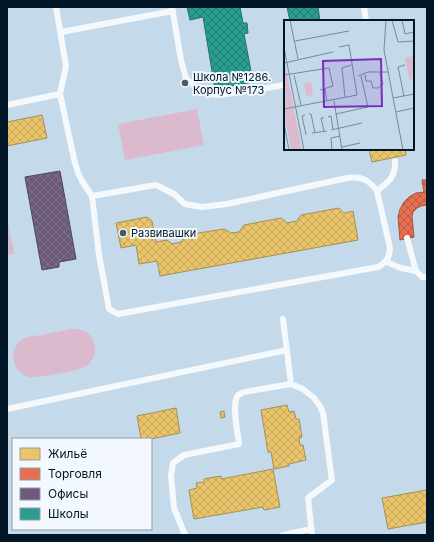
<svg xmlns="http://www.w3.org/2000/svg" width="434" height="542" font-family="Inter,sans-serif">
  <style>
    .park { fill: url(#park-crowns) }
    .pitch { fill: #dbbace }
    .homes { fill: url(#homes-cross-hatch); stroke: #a39056 }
    .shops { fill: url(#shops-cross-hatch); stroke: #a25444 }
    .offices { fill: url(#offices-cross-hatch); stroke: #4c4561 }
    .schools { fill: url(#schools-cross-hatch); stroke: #1d7470 }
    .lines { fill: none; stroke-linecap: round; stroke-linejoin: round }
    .service { stroke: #f6f9fc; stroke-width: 6 }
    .poi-dot { fill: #455a6b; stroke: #f2f8fd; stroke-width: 1.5 }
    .labels { text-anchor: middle; stroke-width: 4; stroke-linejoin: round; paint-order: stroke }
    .poi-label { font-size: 11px; fill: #001526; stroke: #f2f8fd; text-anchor: start }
    .inset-road { fill: none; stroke: #768b9c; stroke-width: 1 }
    .view { fill: #7b2cbf; fill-opacity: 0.15; stroke: #7b2cbf; stroke-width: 2 }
    .inset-edge { fill: none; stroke: #001526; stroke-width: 2 }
  </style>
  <defs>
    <pattern id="park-crowns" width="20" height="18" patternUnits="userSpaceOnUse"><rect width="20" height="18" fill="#dbbace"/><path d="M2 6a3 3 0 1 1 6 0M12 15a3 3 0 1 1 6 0" fill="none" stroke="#ba9fb1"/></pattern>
    <pattern id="homes-cross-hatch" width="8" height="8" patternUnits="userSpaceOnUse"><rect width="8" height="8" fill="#e9c46a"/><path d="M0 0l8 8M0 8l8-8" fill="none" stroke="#c6a85c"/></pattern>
    <pattern id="shops-cross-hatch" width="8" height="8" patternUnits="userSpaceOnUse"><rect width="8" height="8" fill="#e76f51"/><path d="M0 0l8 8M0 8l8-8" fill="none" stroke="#b95a43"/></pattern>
    <pattern id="offices-cross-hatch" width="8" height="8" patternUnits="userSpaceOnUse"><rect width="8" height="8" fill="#6d597a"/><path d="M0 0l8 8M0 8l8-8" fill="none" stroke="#7e718b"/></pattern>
    <pattern id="schools-cross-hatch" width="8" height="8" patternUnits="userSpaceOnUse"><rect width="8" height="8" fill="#2a9d8f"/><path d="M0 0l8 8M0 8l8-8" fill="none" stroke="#227f75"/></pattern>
  </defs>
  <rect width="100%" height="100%" fill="#c4daea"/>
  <path class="park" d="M7 216 14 254 7 255Z"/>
  <g class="pitch">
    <path d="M197 109 204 145 125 160 118 124Z"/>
    <path d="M71 329C76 329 81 329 86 332 98 340 98 358 86 366 80 371 37 378 30 377 25 376 20 373 17 369 14 364 13 359 13 354 14 348 18 342 23 339 28 336 35 336 41 335 51 333 61 331 71 329Z"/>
  </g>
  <g class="homes">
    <path d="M42 115 47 138 7 146V122Z"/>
    <path d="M369 149H405L406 155 372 162Z"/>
    <path d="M339 208 344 213 353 211 358 240 160 276 157 261 139 264 136 245 121 248 116 223 147 217 152 221 156 242 167 240 172 244 181 242 186 235 224 229 231 233 239 232 244 225 281 218 287 223 297 221 301 215Z"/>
    <path d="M287 405 289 412 294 411 296 419H299L302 437 299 438 300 445H303L306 460 289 464V466L274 469 271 452H268L261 410Z"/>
    <path d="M176 408 180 433 151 439H141L137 416Z"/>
    <path d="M224 411 225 417 221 418 220 412Z"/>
    <path d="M273 469 280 507 264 510 263 507 194 519 189 490 197 488 196 483 204 482V479L221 476V479Z"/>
    <path d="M427 490V522L388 529 382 498Z"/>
  </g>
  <path class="shops" d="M422 180H427V208L426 205 421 206 417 208 413 212 412 217 414 237 400 240 398 217 400 209 404 202 409 197 416 193 424 192Z"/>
  <path class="offices" d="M60 171 76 259 59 262V267L42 270 25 177Z"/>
  <g class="schools">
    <path d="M187 7H240L243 23H247L248 33 244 34 253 82 215 89 203 17 190 20Z"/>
    <path d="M287 7H318L320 21H290Z"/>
  </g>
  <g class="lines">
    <g class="service">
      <path d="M56 7 66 66 60 94 74 159 78 173 82 181 92 196 99 255 109 309 118 314 378 267C386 263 390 257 390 248L377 191C369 180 362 176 347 178L227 204 202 207 185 204 174 194 156 185 92 196"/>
      <path d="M172 7 181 60 186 78 196 88 210 94 220 95 279 86 285 84"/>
      <path d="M364 7 366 21"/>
      <path d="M61 32 173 11"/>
      <path d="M7 105 60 94"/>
      <path d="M377 191C388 182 396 177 395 161"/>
      <path d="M407 238 416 271"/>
      <path d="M386 262 401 268 416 271 422 277H427"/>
      <path d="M283 319 291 384"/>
      <path d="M7 409 287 350"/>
      <path d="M185 535 174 508 171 476 173 463 184 455 239 444C238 433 231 404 238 395 239 395 243 392 244 392L291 384 303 389 314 398 320 406 323 413 332 480 308 498 312 535"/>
      <path d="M283 535 311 529"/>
    </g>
  </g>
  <g class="poi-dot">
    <circle cx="185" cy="83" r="4"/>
    <circle cx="123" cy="233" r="4"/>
  </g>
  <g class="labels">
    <g class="poi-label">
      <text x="193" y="81">Школа №1286.<tspan x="193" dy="13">Корпус №173</tspan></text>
      <text x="131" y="237">Развивашки</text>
    </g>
  </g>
  <g transform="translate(284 20)">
    <rect width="130" height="130" fill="#c4daea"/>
    <path d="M0 39 18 130H7L0 92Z" fill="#dbbace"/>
    <path d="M128 31H130V56L126 57 130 60 126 61 121 38 129 36ZM27 62 29 75 22 76 20 63Z" fill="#dbbace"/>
    <path class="inset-road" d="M6 0 14 39M102 0 100 30 119 130M108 0 114 22 130 21M118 0 121 14 130 12M11 21 65 11M0 28 20 130M0 43 49 32M0 55 45 48 49 66 36 70M10 55 17 85M81 55 82 61H87L89 68H94L99 64 96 53M74 56 84 52H104M41 69 43 81M120 76 114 47 121 45M61 77 58 48 67 45M109 78 130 74M50 81 58 130M0 89 73 75 65 25 55 27M112 92 130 88M25 94H27L31 113M52 94 84 87 77 56M21 95 18 96 22 115M44 97 47 96 49 109M40 98H37L40 111M0 103 5 130M47 110 78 103M28 113 43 111M58 127 76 123M48 130 47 118 56 116"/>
    <path class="view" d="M97 39 98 86 40 87 39 41Z"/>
    <rect width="130" height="130" class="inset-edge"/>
  </g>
  <rect width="434" height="542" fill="none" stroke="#001526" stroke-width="16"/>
  <rect x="12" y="438" width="140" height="92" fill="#f2f8fd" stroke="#919da7"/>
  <rect x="20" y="448" width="20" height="12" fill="#e9c46a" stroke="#919da7"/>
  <text x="48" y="458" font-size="12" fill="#001526">Жильё</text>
  <rect x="20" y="468" width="20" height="12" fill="#e76f51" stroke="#919da7"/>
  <text x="48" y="478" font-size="12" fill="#001526">Торговля</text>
  <rect x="20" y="488" width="20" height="12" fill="#6d597a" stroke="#919da7"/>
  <text x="48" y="498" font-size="12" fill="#001526">Офисы</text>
  <rect x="20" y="508" width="20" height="12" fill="#2a9d8f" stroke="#919da7"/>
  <text x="48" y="518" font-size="12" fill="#001526">Школы</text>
</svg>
